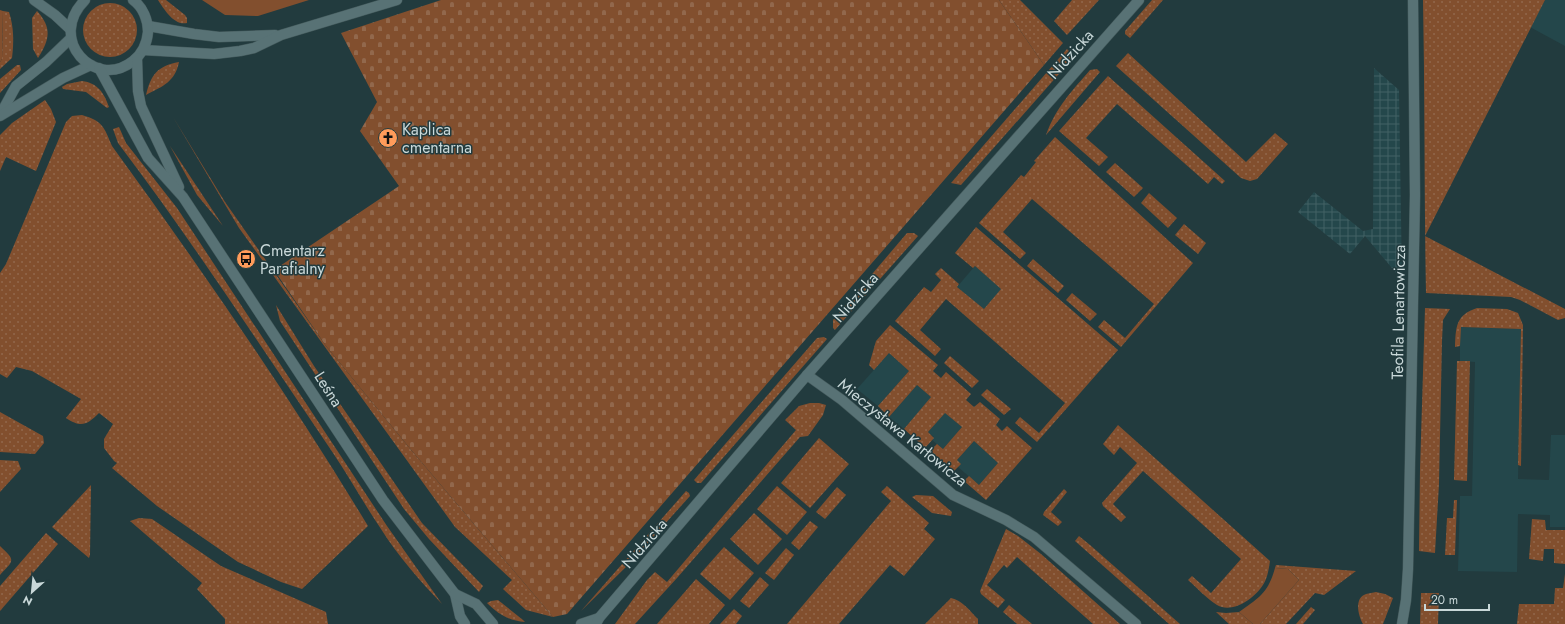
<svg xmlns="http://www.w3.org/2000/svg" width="1565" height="624" font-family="Jost,sans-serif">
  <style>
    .built { fill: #24474b }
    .industrial { fill: url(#industrial-grid) }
    .grass { fill: url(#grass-dots) }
    .cemetery { fill: url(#cemetery-stones) }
    .green { fill: #824f2e }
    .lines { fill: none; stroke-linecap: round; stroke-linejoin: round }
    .minor-casing { stroke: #43595b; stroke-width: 11 }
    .tertiary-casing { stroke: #43595b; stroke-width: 11 }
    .minor { stroke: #587275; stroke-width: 10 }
    .tertiary { stroke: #587275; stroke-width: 10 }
    .labels { text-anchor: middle; stroke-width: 3; stroke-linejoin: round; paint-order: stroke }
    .street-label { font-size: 16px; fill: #c9d8d9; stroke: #223b3e }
    .poi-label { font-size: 16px; fill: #c9d8d9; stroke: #223b3e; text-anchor: start }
  </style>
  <defs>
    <pattern id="industrial-grid" width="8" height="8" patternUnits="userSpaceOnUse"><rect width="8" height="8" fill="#24474b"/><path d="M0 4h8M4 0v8" fill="none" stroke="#426164"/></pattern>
    <pattern id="grass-dots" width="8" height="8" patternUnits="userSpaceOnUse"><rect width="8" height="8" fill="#824f2e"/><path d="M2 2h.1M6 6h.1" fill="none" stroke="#92684c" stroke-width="1.8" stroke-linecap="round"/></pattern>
    <pattern id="cemetery-stones" width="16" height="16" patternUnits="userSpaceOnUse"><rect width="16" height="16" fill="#824f2e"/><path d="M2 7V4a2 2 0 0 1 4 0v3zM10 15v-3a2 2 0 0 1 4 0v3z" fill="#92684c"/></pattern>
  </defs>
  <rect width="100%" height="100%" fill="#223b3e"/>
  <g class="built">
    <path d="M1545 0H1565V46L1530 27Z"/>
    <path d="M975 266 1002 289 984 310 957 287Z"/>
    <path d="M1460 327 1521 329 1518 479 1549 480 1551 435H1565V527H1550V515L1518 514 1517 572 1458 571 1460 496H1472L1475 362 1460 361Z"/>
    <path d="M889 353 909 371 878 406 857 389Z"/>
    <path d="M917 385 932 397 904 429 889 417Z"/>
    <path d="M945 412 962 427 943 449 932 440 934 437 928 432Z"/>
    <path d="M974 441 998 463 979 485 958 467 960 464 956 461Z"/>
  </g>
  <path class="industrial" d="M1374 68 1399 90 1402 280 1365 236 1350 254 1298 212 1314 192 1363 231 1373 229Z"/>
  <g class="grass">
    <path d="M158 0H166L185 15 187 18V23C174 26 164 9 158 0Z"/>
    <path d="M999 0H1020L1063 43 1044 65Z"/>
    <path d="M1072 0H1099L1067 35 1054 21Z"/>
    <path d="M1152 0H1163L1130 38 1125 34V31Z"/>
    <path d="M1423 0H1545L1425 236 1565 309V318L1558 320 1520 300 1511 297 1426 293C1424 195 1425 98 1423 0Z"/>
    <circle cx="110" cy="30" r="27"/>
    <path d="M3 11 9 12C14 27 14 43 12 58L0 69V62L2 59Z"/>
    <path d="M37 11C52 28 50 39 38 58L33 49 32 18Z"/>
    <path d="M1067 49 1072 54 1073 58 961 185 951 183Z"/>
    <path d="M1128 53 1246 162 1275 133 1288 144 1257 179 1250 181 1241 178 1116 66Z"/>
    <path d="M179 62C175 82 163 86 146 95 151 75 157 66 179 62Z"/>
    <path d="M17 65H20L21 70 0 93V79Z"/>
    <path d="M1097 69 1100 72 1046 135C1056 107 1072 91 1090 70Z"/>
    <path d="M1108 76 1225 181 1222 184 1214 177 1208 184 1117 104 1086 138 1108 157 1099 166 1059 131Z"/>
    <path d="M82 81C98 83 104 93 109 107L107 108 86 92 63 89 62 87 67 84Z"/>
    <path d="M45 100 51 109 56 122 36 171 6 157 0 171V135L12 123Z"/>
    <path d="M82 115C103 121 104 127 112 146 202 270 289 396 368 526L302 589 281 582 238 562 157 506 112 468 117 463 114 461 104 448V439L113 424 99 413C87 425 81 428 66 418L81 399 32 371 16 367 7 378 0 374V273L6 264 66 122 72 116Z"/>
    <path d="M173 117 225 202 326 346 412 451 553 617 526 610 503 589 512 580 455 527 239 228Z"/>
    <path d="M119 127 126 143 177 208 387 526 442 604C421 582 397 555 381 529 364 504 350 478 333 453 262 349 194 243 118 143L113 129Z"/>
    <path d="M1055 137 1193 263 1121 347 1098 327 1104 320 1125 338 1154 304 1032 199 1003 232 1026 253 1020 259 979 223 1021 175 1024 177 1036 162 1034 161Z"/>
    <path d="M170 146 223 226 197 195Z"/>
    <path d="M1115 163 1143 188 1134 197 1106 172Z"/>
    <path d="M1149 193 1177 218 1168 228 1141 203Z"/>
    <path d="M1184 224 1206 243 1198 254 1175 235Z"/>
    <path d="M976 227 1118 350 1037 442 1015 423 1020 417 1039 433 1065 403 946 299 920 330 941 349 935 356 895 321 924 287 931 292 941 280 935 274 941 268 959 284 957 287 984 309 1001 289 975 266 973 268 955 253Z"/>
    <path d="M907 233H914L918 236 835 330 833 328V320Z"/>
    <path d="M1033 259 1064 286 1058 293 1027 266Z"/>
    <path d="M1072 293 1097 314 1090 321 1066 300Z"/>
    <path d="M276 305 314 366 422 523 483 586 479 592 429 539 404 509 280 321Z"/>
    <path d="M1425 308 1450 309 1443 320 1442 341 1439 484 1435 553 1419 551 1420 469Z"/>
    <path d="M1477 308 1507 309 1518 313 1523 325 1521 466 1518 465 1521 329 1461 327 1460 346 1455 347C1456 328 1455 315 1477 308Z"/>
    <path d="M890 325 938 365 933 371 941 378 946 372 971 394 966 400 974 407 980 402 1000 419 996 425 1002 431 1007 426 1032 448 986 500 964 481 969 476 979 485 998 463 974 441 957 460 961 464 954 471 930 451 937 444 943 449 962 427 945 413 928 432 934 438 925 448 904 429 931 397 917 385 889 417 878 406 909 371 889 353 874 370 869 365 876 341Z"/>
    <path d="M824 337 827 339 701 483H697L694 480 817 338Z"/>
    <path d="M950 356 979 381 972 388 944 363Z"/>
    <path d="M1457 361H1470L1467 481 1454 480Z"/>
    <path d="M987 389 1011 409 1004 415 981 395Z"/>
    <path d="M810 403H819L826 405 823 415 808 436 800 437 677 578 635 624H615L647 580 655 572 667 582 796 430 785 420 799 406Z"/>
    <path d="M0 412 43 436 44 443 35 454 0 452Z"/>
    <path d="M1118 425 1270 561C1269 567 1268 574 1266 579 1260 595 1234 615 1217 605 1206 598 1197 588 1188 580L1192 576 1211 593 1241 559 1143 471 1113 504 1126 517 1121 522 1103 506 1102 503 1137 463 1120 447 1114 455 1103 444Z"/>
    <path d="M819 438 849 464 810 508 781 483Z"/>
    <path d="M0 460 18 461 21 469 0 492Z"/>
    <path d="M91 485 90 555 89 558 52 527Z"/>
    <path d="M777 486 807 512 787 535 757 509Z"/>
    <path d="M887 486 929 523 924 529 935 539 904 576 890 565 839 624H787L891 501 881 492Z"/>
    <path d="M837 487 846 495 825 519 816 512Z"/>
    <path d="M1064 489 1067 492 1051 512 1062 522 1058 526 1043 515 1044 512Z"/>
    <path d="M686 491 689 493 690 496 628 565 581 611Z"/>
    <path d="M916 495 933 496 952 512 951 516 932 513 912 497Z"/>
    <path d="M1454 500H1457L1455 555H1445L1447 518H1453Z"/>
    <path d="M754 513 782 539 758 565 730 539Z"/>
    <path d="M139 518 152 519 221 566 326 612 328 624H225V619L197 589 202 583 130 521Z"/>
    <path d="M1532 519 1545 520 1546 530H1565V564L1554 563V549H1544L1543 561 1529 559Z"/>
    <path d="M810 521 818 527 799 550 791 543Z"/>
    <path d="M1006 529 1018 536 1041 554 1120 624H1093L1017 557 1007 568 1004 565 987 585 1005 600 998 608 981 594 980 591Z"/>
    <path d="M46 533 58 544 0 611V586Z"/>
    <path d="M1079 536 1090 545 1180 624H1169L1075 541Z"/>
    <path d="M0 546C16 561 14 560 0 575Z"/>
    <path d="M724 547 754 573 730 600 700 574Z"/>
    <path d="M786 548 794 555 774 580 765 573Z"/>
    <path d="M1276 565 1356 571 1324 595 1315 593 1286 624H1260L1299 580 1288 569 1275 568Z"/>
    <path d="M1565 574V624H1517L1519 604H1554L1555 588H1563Z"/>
    <path d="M760 577 769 585 749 608 740 601Z"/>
    <path d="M696 579 725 605 709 624H657Z"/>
    <path d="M1376 592 1385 594 1393 598 1383 624H1363C1358 615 1354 598 1366 594 1369 593 1373 593 1376 592Z"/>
    <path d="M1421 593H1439L1438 624H1420Z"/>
    <path d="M951 598C962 600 970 611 978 619V624H925Z"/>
    <path d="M498 600 523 620 525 622C509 621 498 614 487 603L491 601Z"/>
    <path d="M1009 605 1032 624H1017L1003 612Z"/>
    <path d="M1311 607 1315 610 1303 624H1296Z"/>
    <path d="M734 609 742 616 736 624H720Z"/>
    <path d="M1216 612 1226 613 1239 612 1253 624H1229Z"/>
  </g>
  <path class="cemetery" d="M441 0H999L1044 65 567 614 553 617 412 451 326 346 274 270 399 186 360 131 377 102 341 33Z"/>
  <g class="green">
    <path d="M202 0H309L258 16 225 15Z"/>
    <path d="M0 10 3 11 2 59 0 62Z"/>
    <path d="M1275 568 1288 569 1299 580 1260 624H1253L1239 612C1260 597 1268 593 1275 568Z"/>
  </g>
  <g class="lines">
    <defs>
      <g id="minor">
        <path d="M148 26 194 34 219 37 275 35"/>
        <path d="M143 50 214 54 240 51 254 48 281 35 397 0"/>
        <path d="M0 115 16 86 46 62 71 38"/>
        <path d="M0 116 63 78 91 65"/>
        <path d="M807 375 842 400 953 495 1006 520 1034 537 1136 624"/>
        <path d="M1402 624 1406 600 1408 569 1415 195 1413 0"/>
      </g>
      <g id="tertiary">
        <path d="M34 0 55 15 70 29"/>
        <path d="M85 0C46 39 95 91 133 61 142 54 147 43 148 32 148 20 143 7 133 0"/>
        <path d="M137 58 138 91 141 106 179 187"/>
        <path d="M99 68 148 158 183 197 383 500 455 594 460 616 465 624"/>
        <path d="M455 594 476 604 493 624"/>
        <path d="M581 624 599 618"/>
        <path d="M596 624 599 618 807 375 1139 0"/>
      </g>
    </defs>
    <use href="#minor" class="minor-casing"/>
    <use href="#tertiary" class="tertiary-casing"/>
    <use href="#minor" class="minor"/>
    <use href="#tertiary" class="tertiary"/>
  </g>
  <defs>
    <symbol id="church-disc" viewBox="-11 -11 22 22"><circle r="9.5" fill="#ff9b5a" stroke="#223b3e"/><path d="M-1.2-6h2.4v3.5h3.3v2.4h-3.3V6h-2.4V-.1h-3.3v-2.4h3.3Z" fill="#111"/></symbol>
    <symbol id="bus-disc" viewBox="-11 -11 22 22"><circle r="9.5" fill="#ff9b5a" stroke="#223b3e"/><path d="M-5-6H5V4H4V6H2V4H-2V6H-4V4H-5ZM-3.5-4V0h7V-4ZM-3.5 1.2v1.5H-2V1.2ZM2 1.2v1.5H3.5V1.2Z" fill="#111"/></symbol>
  </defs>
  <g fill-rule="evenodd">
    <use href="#church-disc" x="377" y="127" width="22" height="22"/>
    <use href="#bus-disc" x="235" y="248" width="22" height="22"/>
  </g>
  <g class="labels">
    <g class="street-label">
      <text transform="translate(1070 54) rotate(-48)" y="6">Nidzicka</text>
      <text transform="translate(855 297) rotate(-49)" y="6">Nidzicka</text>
      <text transform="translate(1398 312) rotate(-89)" y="6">Teofila Lenartowicza</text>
      <text transform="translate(329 389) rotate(57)" y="6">Leśna</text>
      <text transform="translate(903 432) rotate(39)" y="6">Mieczysława Karłowicza</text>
      <text transform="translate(644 543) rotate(-49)" y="6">Nidzicka</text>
    </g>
    <g class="poi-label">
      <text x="402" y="135">Kaplica<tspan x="402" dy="18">cmentarna</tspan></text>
      <text x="260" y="256">Cmentarz<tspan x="260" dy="18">Parafialny</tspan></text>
    </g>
  </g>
  <g transform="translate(32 592) rotate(207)" stroke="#223b3e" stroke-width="3" paint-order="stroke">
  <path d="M0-3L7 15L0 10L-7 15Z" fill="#c9d8d9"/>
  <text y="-6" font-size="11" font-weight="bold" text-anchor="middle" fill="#c9d8d9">N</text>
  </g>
  <path d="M1425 604v6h64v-6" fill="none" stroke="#c9d8d9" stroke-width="2"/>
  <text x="1431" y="604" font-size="12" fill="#c9d8d9" stroke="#223b3e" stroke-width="3" paint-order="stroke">20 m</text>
</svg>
